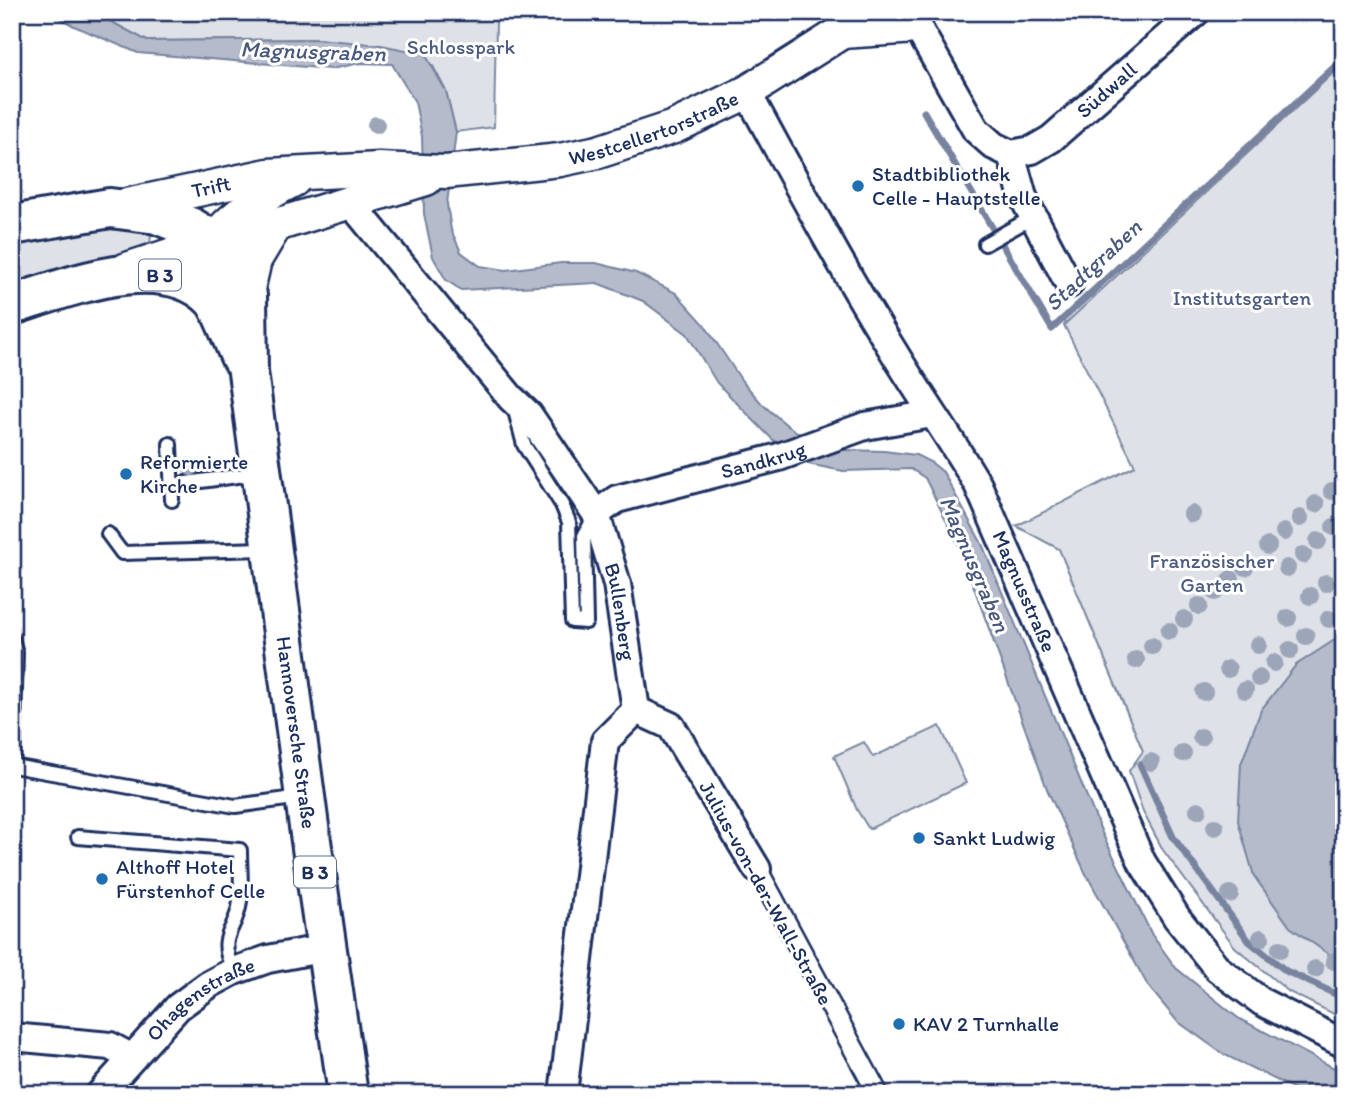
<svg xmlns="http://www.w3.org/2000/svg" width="1356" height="1106" font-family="Itim,sans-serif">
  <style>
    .green { fill: #dee1e7; stroke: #7c88a2; stroke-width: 2 }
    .water { fill: #b5bbca; stroke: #77839f; stroke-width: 2 }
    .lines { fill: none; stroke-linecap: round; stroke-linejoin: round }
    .stream { stroke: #77839f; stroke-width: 7 }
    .service-casing { stroke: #1b2f5e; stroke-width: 18 }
    .pedestrian-casing { stroke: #1b2f5e; stroke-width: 24 }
    .minor-casing { stroke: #1b2f5e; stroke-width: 32 }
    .tertiary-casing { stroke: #1b2f5e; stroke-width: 37 }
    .primary-casing { stroke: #1b2f5e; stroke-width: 44 }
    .service { stroke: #fff; stroke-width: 12 }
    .pedestrian { stroke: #fff; stroke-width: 19 }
    .minor { stroke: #fff; stroke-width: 26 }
    .tertiary { stroke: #fff; stroke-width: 32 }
    .primary { stroke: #fff; stroke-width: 38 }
    .tree { fill: #9da5b9 }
    .poi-dot { fill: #1f6fb2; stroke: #fff; stroke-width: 2.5 }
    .labels { text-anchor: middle; stroke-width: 6; stroke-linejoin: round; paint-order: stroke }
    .shield { fill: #fff; stroke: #5f6d8e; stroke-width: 2 }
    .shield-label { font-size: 19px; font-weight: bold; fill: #1b2f5e }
    .park-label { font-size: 21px; fill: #4c5c80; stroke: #fff }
    .street-label { font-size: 21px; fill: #1b2f5e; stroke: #fff }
    .poi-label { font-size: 21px; fill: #1b2f5e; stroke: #fff; text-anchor: start }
    .water-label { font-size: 23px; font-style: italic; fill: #49597e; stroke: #fff }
  </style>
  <rect width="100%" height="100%" fill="#fff"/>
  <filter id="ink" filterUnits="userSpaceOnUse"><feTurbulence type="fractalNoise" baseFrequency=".0143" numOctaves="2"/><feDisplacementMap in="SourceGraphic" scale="14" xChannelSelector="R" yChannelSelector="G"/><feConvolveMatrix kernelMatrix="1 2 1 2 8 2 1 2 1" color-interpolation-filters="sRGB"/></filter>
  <g filter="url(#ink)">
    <g class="green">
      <path d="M93 12H506L496 23 494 127 456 132 446 91 433 66 318 39 147 41Z"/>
      <path d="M1344 63V1019L1289 992 1235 947 1163 850 1143 812 1129 771 1143 751 1059 549 1016 526 1135 466 1064 325Z"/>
      <path d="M115 227 151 230 150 250 12 288V243L58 232Z"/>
      <path d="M940 726 966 783 869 829 857 810 834 756 864 742 873 757Z"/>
    </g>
    <g class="water">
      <path d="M50 12H93L147 41 318 39 381 45 425 54 446 91 456 132 447 204 451 230 461 252 480 266 506 270 561 263H596L636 273 676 293 704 324 742 381 763 405 788 426 802 435 842 450 884 451 916 455 932 463 943 472 982 544 1102 833 1152 935 1176 968 1238 1018 1344 1073V1094H1305L1223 1054 1177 1021 1148 986 1085 872 1047 789 959 546 925 478 911 469 843 471 808 464 774 441 717 383 687 334 643 301 597 283 461 290 446 280 433 257 424 214 422 136 415 102 392 64 360 63 331 69 138 53 74 26Z"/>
      <path d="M1344 634V965L1290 927 1254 876 1238 821 1241 764 1261 710 1296 665Z"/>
    </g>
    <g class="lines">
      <g class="stream">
        <path d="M924 112 1052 329 1344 58"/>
        <path d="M1140 764 1173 837 1249 941 1286 971 1344 998"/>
      </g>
      <defs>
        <g id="service">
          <path d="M985 244 1033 217"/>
          <path d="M514 407 524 445 562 505 569 522 572 621 586 622 584 536 594 517"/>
          <path d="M170 444 172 500"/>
          <path d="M172 485 259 473"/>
          <path d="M108 534 122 553 267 549"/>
          <path d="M12 639 16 653 13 766 235 806 302 797"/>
          <path d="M78 837 240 850C240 867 242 884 240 901 237 932 215 934 234 971"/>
        </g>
        <path id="pedestrian" d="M757 869 878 1094"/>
        <g id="minor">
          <path id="s1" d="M909 12 976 130 994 146 1011 154 1032 150 1051 139 1196 12"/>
          <path id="s2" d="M747 92C795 180 842 269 895 354 922 399 952 440 978 485L1142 862 1177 918 1218 969 1262 1002 1344 1044"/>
          <path d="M1011 154 1023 197 1069 284"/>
          <path id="s3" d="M350 202 511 398 529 415 596 514 617 584 636 710"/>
          <path id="s4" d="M596 514 617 499 779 457 865 426 932 414"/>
          <path d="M636 710 671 726 757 869"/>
          <path d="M12 1037 110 1046 132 1058"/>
          <path id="s5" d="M100 1094 178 1007 208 985 234 971 268 959 326 948"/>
          <path d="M563 1094 605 741 636 710"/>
        </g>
        <g id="tertiary">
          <path d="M842 32 916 27"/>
          <path id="s6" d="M122 206 268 175 379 169 446 172 560 160 598 152 674 127 747 92 842 32 864 12"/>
          <path d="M127 269 213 241 276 225 426 179"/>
          <path d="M247 295 255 260 276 225"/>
          <path d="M213 300C211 281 208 263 213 245 219 222 274 190 294 180"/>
        </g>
        <g id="primary">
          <path id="s7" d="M12 225 110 208 157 214 192 228 213 241 230 263 247 295 248 372 310 834 348 1094"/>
          <path d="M12 305C69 287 164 248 213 299 222 309 234 344 241 358"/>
        </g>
      </defs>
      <use href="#service" class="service-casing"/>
      <use href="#pedestrian" class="pedestrian-casing"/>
      <use href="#minor" class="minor-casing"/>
      <use href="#tertiary" class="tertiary-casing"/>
      <use href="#primary" class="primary-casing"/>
      <use href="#service" class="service"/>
      <use href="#pedestrian" class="pedestrian"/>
      <use href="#minor" class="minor"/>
      <use href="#tertiary" class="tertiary"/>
      <use href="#primary" class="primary"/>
    </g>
    <g class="tree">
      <circle cx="376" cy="125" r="9"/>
      <circle cx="191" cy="467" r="9"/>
      <circle cx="1332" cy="491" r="9"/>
      <circle cx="1316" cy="504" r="9"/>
      <circle cx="1192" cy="514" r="9"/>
      <circle cx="1300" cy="518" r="9"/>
      <circle cx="1334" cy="527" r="9"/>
      <circle cx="1284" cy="532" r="9"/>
      <circle cx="1318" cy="541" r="9"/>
      <circle cx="1268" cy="546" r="9"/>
      <circle cx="1303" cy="555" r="9"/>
      <circle cx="1245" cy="567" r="9"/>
      <circle cx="1287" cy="568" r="9"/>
      <circle cx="1231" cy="579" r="9"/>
      <circle cx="1326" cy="583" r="9"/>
      <circle cx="1215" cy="592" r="9"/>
      <circle cx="1310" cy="596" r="9"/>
      <circle cx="1199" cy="606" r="9"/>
      <circle cx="1288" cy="618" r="9"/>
      <circle cx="1184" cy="619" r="9"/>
      <circle cx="1329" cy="619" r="9"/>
      <circle cx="1169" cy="631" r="9"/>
      <circle cx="1306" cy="636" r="9"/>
      <circle cx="1258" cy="645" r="9"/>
      <circle cx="1152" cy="646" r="9"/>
      <circle cx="1290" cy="650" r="9"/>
      <circle cx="1136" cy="660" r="9"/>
      <circle cx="1274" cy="663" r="9"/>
      <circle cx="1228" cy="669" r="9"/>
      <circle cx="1259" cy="678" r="9"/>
      <circle cx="1245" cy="690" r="9"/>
      <circle cx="1204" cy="692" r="9"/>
      <circle cx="1201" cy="737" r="9"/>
      <circle cx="1183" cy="753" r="9"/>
      <circle cx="1151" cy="762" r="9"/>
      <circle cx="1198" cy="810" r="9"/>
      <circle cx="1215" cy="827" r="9"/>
      <circle cx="1230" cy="894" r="9"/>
      <circle cx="1261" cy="938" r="9"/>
      <circle cx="1280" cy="949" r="9"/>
      <circle cx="1334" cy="961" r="9"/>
      <circle cx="1315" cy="969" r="9"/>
    </g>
  </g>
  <g class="poi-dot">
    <circle cx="858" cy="186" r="7"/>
    <circle cx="126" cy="474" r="7"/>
    <circle cx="919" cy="838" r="7"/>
    <circle cx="102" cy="879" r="7"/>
    <circle cx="899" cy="1024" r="7"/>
  </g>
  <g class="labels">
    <g class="shield">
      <rect x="139" y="259.5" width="42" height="31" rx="5"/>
      <rect x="294" y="856.5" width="42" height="31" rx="5"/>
    </g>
    <g class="shield-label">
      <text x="160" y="282">B 3</text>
      <text x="315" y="879">B 3</text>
    </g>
    <g class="park-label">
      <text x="461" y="54">Schlosspark</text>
      <text x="1242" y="305">Institutsgarten</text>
      <text x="1212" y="568">Französischer<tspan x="1212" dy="24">Garten</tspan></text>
    </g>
    <g class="street-label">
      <text dy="7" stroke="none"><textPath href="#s1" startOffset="296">Südwall</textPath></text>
      <text dy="7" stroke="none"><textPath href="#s6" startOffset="541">Westcellertorstraße</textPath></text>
      <text dy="7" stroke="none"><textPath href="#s6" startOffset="91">Trift</textPath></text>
      <text dy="7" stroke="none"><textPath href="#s4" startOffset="177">Sandkrug</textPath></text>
      <text dy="7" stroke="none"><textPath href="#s2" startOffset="572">Magnusstraße</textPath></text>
      <text dy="7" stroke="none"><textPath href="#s3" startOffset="499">Bullenberg</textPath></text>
      <text dy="7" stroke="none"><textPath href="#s7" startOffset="714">Hannoversche Straße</textPath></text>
      <text transform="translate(766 893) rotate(61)" y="7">Julius-von-der-Wall-Straße</text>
      <text dy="7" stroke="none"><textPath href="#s5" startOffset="140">Ohagenstraße</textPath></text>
    </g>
    <g class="poi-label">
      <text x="872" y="181">Stadtbibliothek<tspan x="872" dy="24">Celle - Hauptstelle</tspan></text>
      <text x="140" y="469">Reformierte<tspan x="140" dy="24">Kirche</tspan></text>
      <text x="933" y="845">Sankt Ludwig</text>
      <text x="116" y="874">Althoff Hotel<tspan x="116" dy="24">Fürstenhof Celle</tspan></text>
      <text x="913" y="1031">KAV 2 Turnhalle</text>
    </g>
    <g class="water-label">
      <text transform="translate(313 51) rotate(2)" y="8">Magnusgraben</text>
      <text transform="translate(1093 265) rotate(-43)" y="8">Stadtgraben</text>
      <text transform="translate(975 564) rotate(67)" y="8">Magnusgraben</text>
    </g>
  </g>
  <rect width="1356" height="1106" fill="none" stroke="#fff" stroke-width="42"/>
  <rect x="21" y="21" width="1314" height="1064" fill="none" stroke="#1b2f5e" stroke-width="2.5" filter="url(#ink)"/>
</svg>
